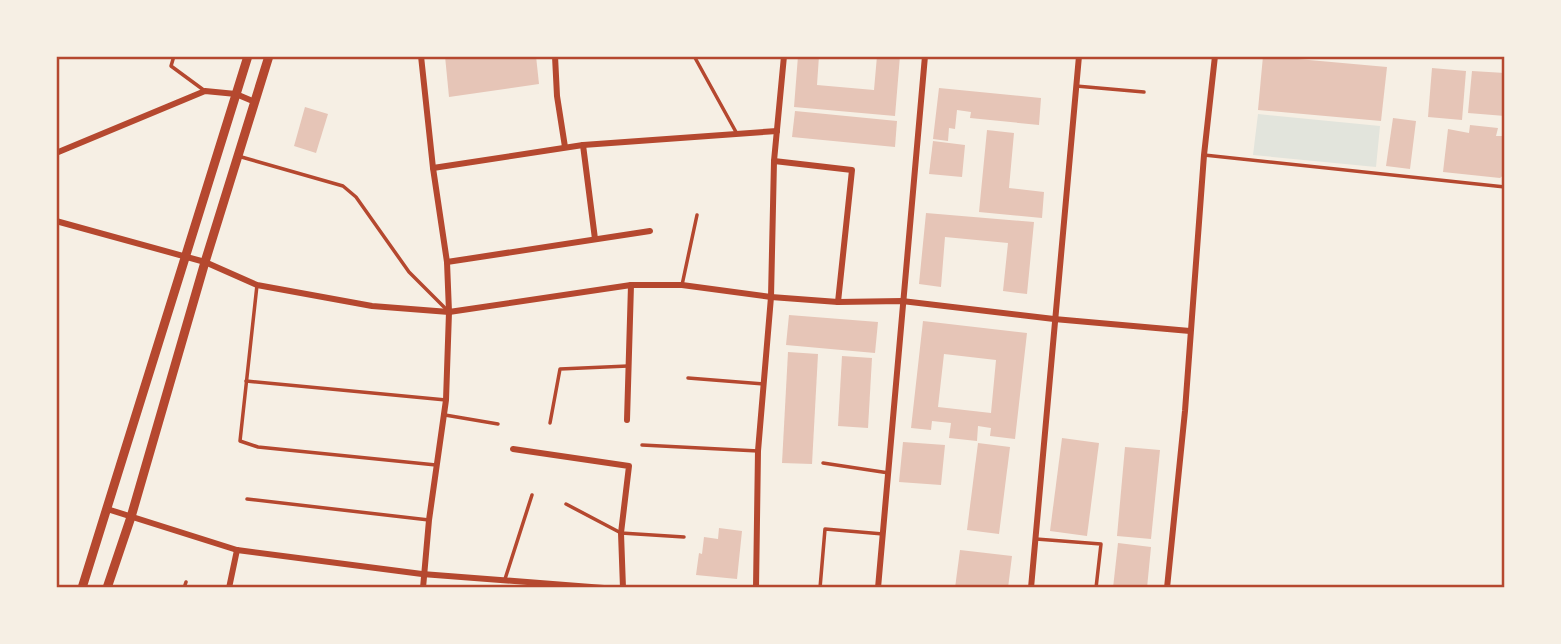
<svg xmlns="http://www.w3.org/2000/svg" width="1561" height="644" font-family="'Varela Round',sans-serif">
  <style>
    .green { fill: #e2e4dc }
    .building { fill: #e6c5b7; fill-rule: evenodd }
    .lines { fill: none; stroke-linecap: round; stroke-linejoin: round }
    .service { stroke: #b5482f; stroke-width: 3.5 }
    .minor { stroke: #b5482f; stroke-width: 6 }
    .secondary { stroke: #b5482f; stroke-width: 9 }
    .neatline { fill: none; stroke: #b5482f; stroke-width: 2.5 }
  </style>
  <rect width="100%" height="100%" fill="#f6efe4"/>
  <path class="green" d="M1258 114 1380 126 1376 167 1253 155Z"/>
  <g class="building">
    <path d="M445 56H536L539 84 449 97Z"/>
    <path d="M798 56H819L817 85 874 90 877 56H900L895 116 794 107Z"/>
    <path d="M1263 56 1387 67 1381 121 1258 110Z"/>
    <path d="M1432 68 1466 71 1462 120 1428 117Z"/>
    <path d="M1472 71 1505 73V116L1468 113Z"/>
    <path d="M939 88 1041 98 1039 125 970 118 971 112 957 110 955 129 949 128 948 141 933 139Z"/>
    <path d="M305 107 328 114 316 153 294 146Z"/>
    <path d="M795 111 897 121 895 147 792 137Z"/>
    <path d="M1393 118 1416 121 1410 169 1386 166Z"/>
    <path d="M1470 125 1498 128 1496 136H1505V174L1500 178 1443 172 1448 129 1469 133Z"/>
    <path d="M987 130 1014 133 1009 188 1044 192 1042 218 979 212Z"/>
    <path d="M933 141 965 145 962 177 929 174Z"/>
    <path d="M926 213 1034 222 1027 294 1003 291 1008 243 945 237 941 287 919 284Z"/>
    <path d="M789 315 878 322 875 353 786 345Z"/>
    <path d="M923 321 1027 333 1015 439 990 436 991 428 978 426 977 441 949 438 951 423 932 421 931 430 911 428ZM944 354 996 360 991 413 938 407Z"/>
    <path d="M788 352 818 354 812 464 782 463Z"/>
    <path d="M842 356 872 358 868 428 838 426Z"/>
    <path d="M1062 438 1099 443 1087 536 1050 531Z"/>
    <path d="M903 442 945 445 941 485 899 482Z"/>
    <path d="M978 443 1010 447 999 534 967 530Z"/>
    <path d="M1125 447 1160 450 1151 539 1117 536Z"/>
    <path d="M719 528 742 531 737 579 696 575 699 553 702 554 704 537 718 539Z"/>
    <path d="M1118 543 1151 547 1147 588H1113Z"/>
    <path d="M960 550 1012 556 1008 588H955Z"/>
  </g>
  <g class="lines">
    <g class="service">
      <path d="M174 56 171 66 205 91"/>
      <path d="M694 56 736 132"/>
      <path d="M1076 86 1144 92"/>
      <path d="M1204 155 1505 187"/>
      <path d="M238 156 343 186 356 197 409 272 447 310"/>
      <path d="M257 285 240 441 258 447 436 465"/>
      <path d="M682 285 697 215"/>
      <path d="M688 378 764 384"/>
      <path d="M246 381 446 400"/>
      <path d="M445 415 498 424"/>
      <path d="M550 423 560 369 628 366"/>
      <path d="M642 445 758 451"/>
      <path d="M823 463 889 473"/>
      <path d="M247 499 429 520"/>
      <path d="M566 504 621 533 684 537"/>
      <path d="M1036 539 1101 544 1096 588"/>
      <path d="M505 579 532 495"/>
      <path d="M184 588 186 582"/>
      <path d="M820 588 825 529 883 534"/>
    </g>
    <g class="minor">
      <path d="M421 56 433 168 447 262 449 312 446 400 429 520 423 588"/>
      <path d="M555 56 557 96 565 147"/>
      <path d="M583 145 595 239"/>
      <path d="M56 153 205 91 236 94 255 102"/>
      <path d="M774 161 852 170 838 302"/>
      <path d="M433 168 583 145 777 131"/>
      <path d="M56 221 205 262 257 285 372 306 449 312 631 285H682L771 297 838 302 902 301 1054 319 1190 331"/>
      <path d="M447 262 650 231"/>
      <path d="M627 420 631 285"/>
      <path d="M513 449 629 466 621 533 623 588"/>
      <path d="M107 509 237 550 422 574 604 588"/>
      <path d="M229 588 237 550"/>
      <path d="M756 588 758 451 771 297 774 161 784 56"/>
      <path d="M878 588 925 56"/>
      <path d="M1031 588 1079 56"/>
      <path d="M1167 588 1185 411 1204 155 1215 56"/>
    </g>
    <g class="secondary">
      <path d="M82 588 248 56"/>
      <path d="M107 588 131 517 205 262 269 56"/>
    </g>
  </g>
  <rect width="1561" height="644" fill="none" stroke="#f6efe4" stroke-width="116"/>
  <rect x="58" y="58" width="1445" height="528" class="neatline"/>
</svg>
